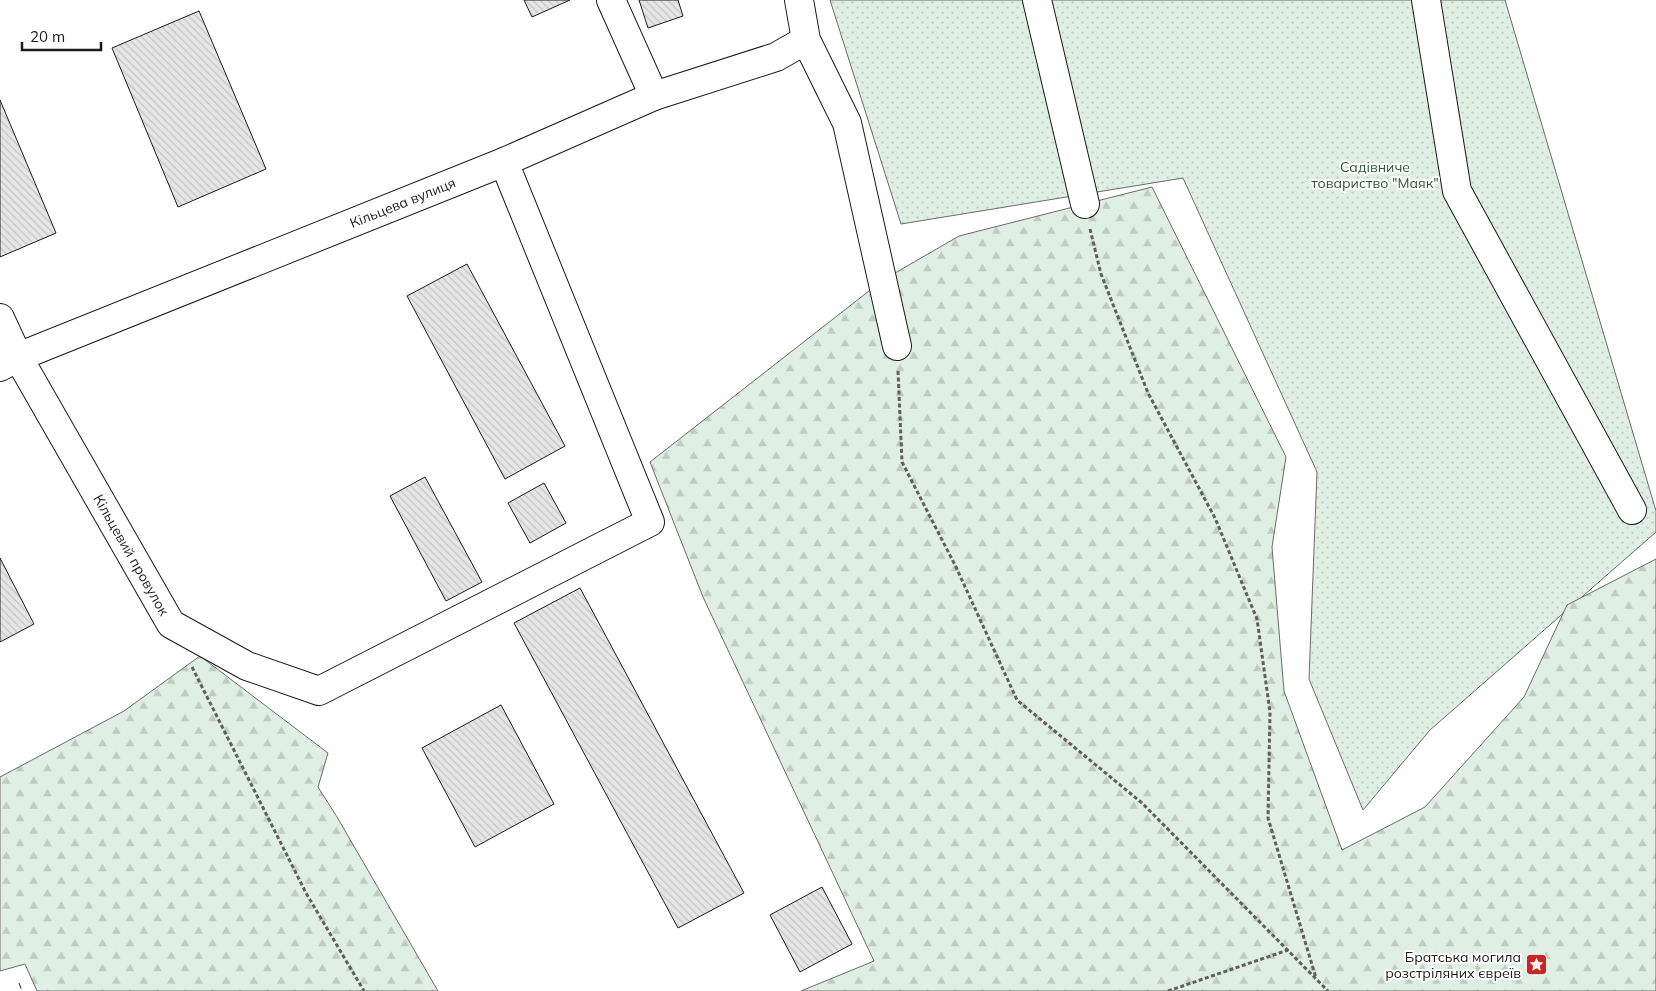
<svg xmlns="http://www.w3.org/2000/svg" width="1656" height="991" font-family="Mulish,sans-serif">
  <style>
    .grass { fill: url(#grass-dots); stroke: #6a6a6a }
    .forest { fill: url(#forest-firs); stroke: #6a6a6a }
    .building { fill: url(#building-back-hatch); stroke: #1a1a1a }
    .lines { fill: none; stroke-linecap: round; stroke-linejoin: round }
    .minor-casing { stroke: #1a1a1a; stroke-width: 30 }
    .path { stroke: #5f5f5f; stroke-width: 3; stroke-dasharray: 4 2.5; stroke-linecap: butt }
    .minor { stroke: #fff; stroke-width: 28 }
    .fence { stroke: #1a1a1a; stroke-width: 1; stroke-dasharray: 6 2.5; stroke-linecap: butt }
    .labels { text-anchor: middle; stroke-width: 4; stroke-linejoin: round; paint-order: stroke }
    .park-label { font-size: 14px; fill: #2b5a34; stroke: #fff }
    .street-label { font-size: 14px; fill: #1a1a1a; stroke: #fff }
    .poi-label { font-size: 14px; fill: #1a1a1a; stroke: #fff; text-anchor: end }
  </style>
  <defs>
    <pattern id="grass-dots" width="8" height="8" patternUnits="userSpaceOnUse" patternTransform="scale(1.25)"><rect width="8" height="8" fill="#e0efe3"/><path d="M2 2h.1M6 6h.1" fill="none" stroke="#c0ccc2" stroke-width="1.8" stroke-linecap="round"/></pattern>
    <pattern id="forest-firs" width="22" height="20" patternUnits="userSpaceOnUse" patternTransform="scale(1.25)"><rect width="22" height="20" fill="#e0efe3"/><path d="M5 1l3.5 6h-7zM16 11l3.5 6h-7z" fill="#c0ccc2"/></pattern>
    <pattern id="building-back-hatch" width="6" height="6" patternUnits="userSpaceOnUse" patternTransform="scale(1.25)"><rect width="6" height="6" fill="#e6e6e6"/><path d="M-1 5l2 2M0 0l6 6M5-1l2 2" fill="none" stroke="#c5c5c5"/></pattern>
  </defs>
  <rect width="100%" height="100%" fill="#fff"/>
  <path class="grass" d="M830 0H1505L1656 511V532L1430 730 1363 810 1309 679 1317 472 1183 178 901 224Z"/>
  <g class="forest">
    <path d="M1152 187 1286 457 1272 547 1284 691 1342 850 1425 807 1524 697 1567 605 1656 559V991H801L874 961 703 597 650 462 883 280 959 236Z"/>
    <path d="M200 656 328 753 318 787 337 817 438 991H37L25 964 0 971V777L124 711Z"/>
  </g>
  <g class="building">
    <path d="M524 0H570L532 17Z"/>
    <path d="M639 0H678L683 16 648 28Z"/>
    <path d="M199 11 266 169 178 207 112 48Z"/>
    <path d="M0 100 56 233 0 257Z"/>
    <path d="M467 264 565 446 505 479 407 296Z"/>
    <path d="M425 477 482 582 446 601 390 496Z"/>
    <path d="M544 483 566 523 530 543 508 503Z"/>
    <path d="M0 558 34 624 0 642Z"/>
    <path d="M580 588 744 893 678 928 514 623Z"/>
    <path d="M501 705 554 804 475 847 422 748Z"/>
    <path d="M822 887 852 944 800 972 770 915Z"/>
  </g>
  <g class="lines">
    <defs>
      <g id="minor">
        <path d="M611 0 654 96"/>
        <path d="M799 0 806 40 847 123 897 346"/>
        <path d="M1037 0 1085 204"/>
        <path d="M1426 0 1457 191 1632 510"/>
        <path id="s1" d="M0 318 18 357 171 624 247 666 319 691 650 522 504 162"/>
        <path id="s2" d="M0 367 18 357 504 162 654 96 776 57 806 40"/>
      </g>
    </defs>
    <use href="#minor" class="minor-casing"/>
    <g class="path">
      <path d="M1090 229 1101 274 1148 393 1215 518 1257 619 1270 712 1268 818 1316 978"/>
      <path d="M898 371 902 462 956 567 1017 700 1142 803 1328 991"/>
      <path d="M192 667 306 893 364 991"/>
      <path d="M1168 991 1288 950"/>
    </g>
    <use href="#minor" class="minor"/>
    <path class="fence" d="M19 983 22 991"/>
  </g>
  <defs>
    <symbol id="sight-square" viewBox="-11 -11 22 22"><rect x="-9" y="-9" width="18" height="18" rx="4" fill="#c62828" stroke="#fff"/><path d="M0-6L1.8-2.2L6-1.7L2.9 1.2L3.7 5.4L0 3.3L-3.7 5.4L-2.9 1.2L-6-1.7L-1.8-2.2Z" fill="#fff"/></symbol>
  </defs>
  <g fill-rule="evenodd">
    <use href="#sight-square" x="1524" y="952" width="25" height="25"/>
  </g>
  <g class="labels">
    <g class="park-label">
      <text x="1375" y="172">Садівниче<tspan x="1375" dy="16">товариство "Маяк"</tspan></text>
    </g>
    <g class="street-label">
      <text dy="5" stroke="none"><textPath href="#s2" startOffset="435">Кільцева вулиця</textPath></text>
      <text dy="5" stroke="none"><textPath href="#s1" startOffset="271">Кільцевий провулок</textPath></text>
    </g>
    <g class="poi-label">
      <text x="1521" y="962">Братська могила<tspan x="1521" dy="16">розстріляних євреїв</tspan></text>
    </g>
  </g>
  <path d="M22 42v8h79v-8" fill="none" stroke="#1a1a1a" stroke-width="2.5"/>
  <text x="30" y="42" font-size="15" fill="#1a1a1a" stroke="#ffffff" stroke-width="4" paint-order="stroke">20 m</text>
</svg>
